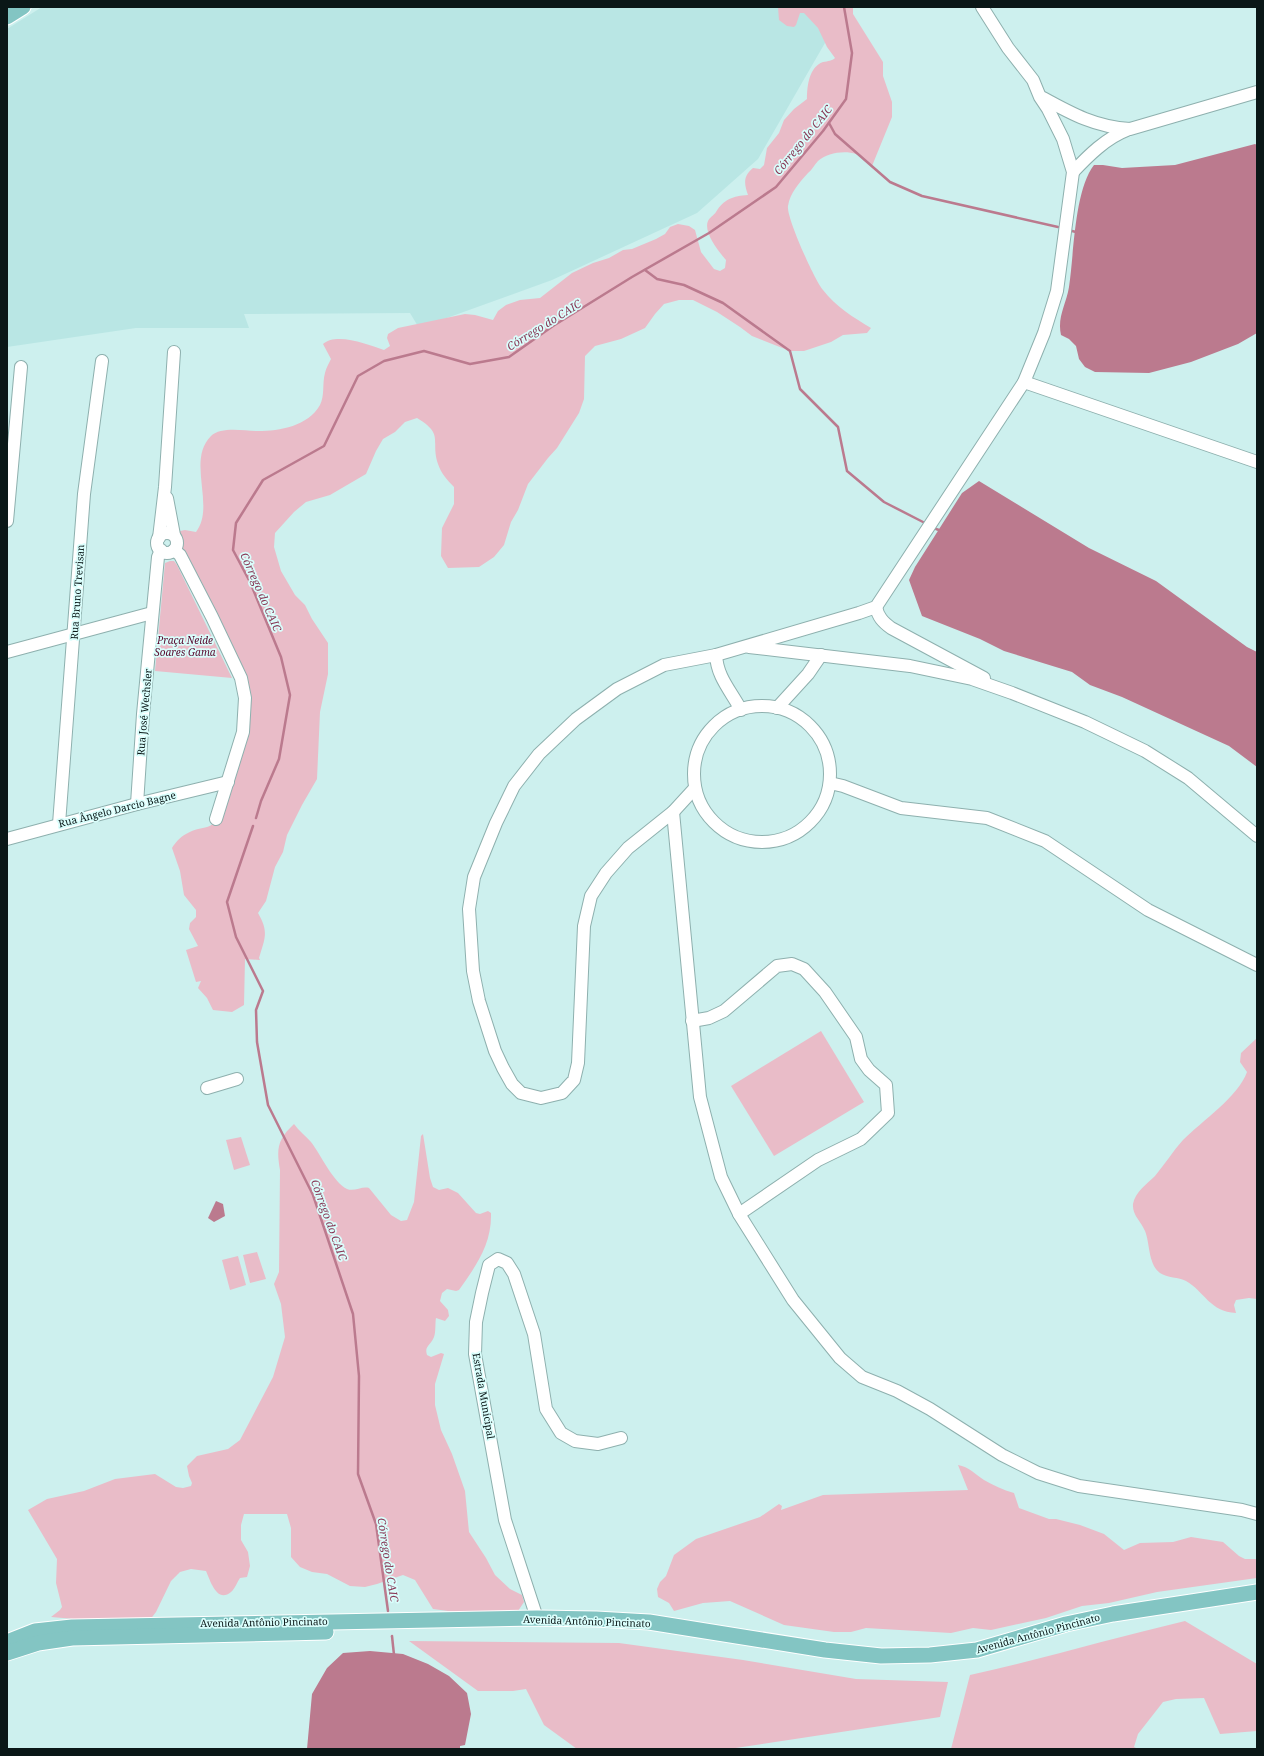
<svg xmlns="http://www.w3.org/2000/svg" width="1264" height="1756" font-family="'Noto Serif',serif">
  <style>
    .built { fill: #b9e6e4 }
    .green { fill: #e9bcc8 }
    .water { fill: #bb7a8e }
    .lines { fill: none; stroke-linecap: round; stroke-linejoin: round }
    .stream { stroke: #bb7a8e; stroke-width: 2.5 }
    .minor-casing { stroke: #8eb0ae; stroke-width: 14 }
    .major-casing { stroke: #fff; stroke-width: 17 }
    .minor { stroke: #fff; stroke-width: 12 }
    .major { stroke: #83c5c3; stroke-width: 15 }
    .labels { text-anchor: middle; stroke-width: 3.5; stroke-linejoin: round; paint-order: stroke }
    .street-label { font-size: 10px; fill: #0a1717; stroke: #dafefc }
    .park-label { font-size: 10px; font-style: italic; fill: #5a092e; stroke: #dafefc }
    .water-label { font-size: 11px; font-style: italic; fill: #883755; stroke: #dafefc }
  </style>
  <rect width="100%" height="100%" fill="#cdf0ee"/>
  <path class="built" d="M42 7H821L829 36 758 159 697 213 552 280 419 328 410 313 244 314 249 328H136L7 347V29Z"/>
  <g class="green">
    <path d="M778 7H853V14L883 62V76L892 102V117L872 166C866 163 862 156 856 154 844 150 827 153 818 161 814 165 812 170 808 173 799 183 790 193 788 206 786 217 815 281 823 290 836 307 853 317 871 328L867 333 843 335 831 342 804 351H790L752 336 740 327 717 312 693 300H679L664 304 655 314 645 328 621 339 595 346 585 356 584 399 579 413 557 448 548 458 528 484 518 510 511 522 504 545 494 557 479 567 448 568 441 556 442 528 454 504V487C447 480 441 473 438 464 430 440 445 435 417 418L405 422 395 432 383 439 376 451 366 474 330 495 306 502 294 512 275 533 274 547 281 571 295 595 305 605 312 619 328 643V674L320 712 317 779 302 805 287 835 283 852 275 867 266 901 258 913C269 932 265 938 259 958L260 960 245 959 244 1005 232 1012 213 1010 207 998 198 988 201 981 196 982 186 950 198 946 189 929 190 923 196 917V910L184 895 180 871 172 848C175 843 180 837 186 834 205 823 211 835 223 808L244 691 175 545V538L180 531 185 530 196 532C216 506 186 461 211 436 221 426 245 431 258 431 280 431 308 426 320 405 325 395 322 384 325 373 326 368 329 363 331 359L323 344C337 332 369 345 384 350L390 346 387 338 388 334 398 328 465 314 475 315 493 320 498 311 506 305 520 300 540 298 572 273 593 263 609 258 623 250 632 249 656 239 665 234 670 227 678 224 689 226 695 230 701 252 714 269 720 271 725 268 726 260C719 252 703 232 708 221 709 218 714 215 716 212 724 199 733 196 748 195 744 184 743 176 753 168L760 169 764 165 767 148 779 133 784 120 794 109 807 99C807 86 809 67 823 62 828 61 832 61 835 58L827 47 818 28 804 13H800L796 25 794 27 787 26 779 20Z"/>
    <path d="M170 561H174L177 565 232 678 155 671 165 563Z"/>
    <path d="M821 1031 864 1102 774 1156 731 1086Z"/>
    <path d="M1257 1038V1299L1249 1298 1236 1300 1234 1305 1236 1313C1210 1312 1204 1291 1186 1281 1179 1277 1167 1278 1160 1273 1148 1264 1150 1243 1145 1231 1141 1221 1132 1215 1133 1204 1135 1192 1147 1184 1155 1176 1165 1164 1173 1151 1183 1140 1202 1121 1238 1097 1247 1072L1240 1062 1241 1053Z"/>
    <path d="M294 1124C299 1131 306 1136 311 1142 321 1155 333 1182 347 1189 354 1192 362 1186 369 1188L391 1215 401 1221 407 1220 414 1202 421 1136 423 1134 430 1178 433 1187 439 1190 448 1188 458 1193 476 1213 480 1214 488 1211 491 1213C492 1244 476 1266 459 1290L456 1291 447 1289 442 1293 440 1301 448 1310 449 1316 445 1321 436 1318C435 1323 436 1332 434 1337 431 1345 424 1346 427 1355L431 1357 441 1353 444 1354 435 1384V1405L441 1430 452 1454 465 1491 469 1532 486 1558 495 1575 510 1589 522 1595 524 1602 518 1611 463 1613 433 1609 415 1580 403 1575 377 1584 365 1587 350 1586 327 1574 312 1572 300 1567 291 1557V1528L287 1514H244L241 1525V1540L248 1552 250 1566 247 1577 240 1578C237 1582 235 1589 231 1592 217 1604 210 1580 206 1571L191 1569 180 1572 171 1581 156 1612 146 1625 51 1617 60 1610 62 1607 56 1583 57 1559 28 1510 47 1499 84 1491 115 1479 155 1474 176 1487 183 1488 191 1486 192 1483 189 1476 187 1466 197 1456 228 1449 240 1440 273 1377 285 1337 281 1304 274 1284 279 1272 280 1170C276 1148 278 1139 294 1124Z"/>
    <path d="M241 1137 250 1165 234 1170 226 1140Z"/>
    <path d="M257 1252 266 1279 250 1283 243 1255Z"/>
    <path d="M238 1256 246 1285 230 1290 222 1260Z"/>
    <path d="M958 1465C969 1467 975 1474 984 1480 993 1485 1003 1490 1014 1493L1019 1508 1049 1519H1056L1080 1525 1104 1534 1124 1550 1140 1543 1173 1542 1191 1537 1223 1542 1239 1556 1245 1559H1257V1578L1157 1592 1109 1603 1082 1606 1046 1618 991 1630 973 1628 951 1633 866 1628 851 1632H834L784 1625 730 1601 703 1603 674 1611 669 1603 658 1597 657 1589 660 1582 666 1576 674 1555 696 1539 760 1517 779 1504 782 1506 781 1510 823 1495 968 1490Z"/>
    <path d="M1185 1621 1257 1664V1731L1220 1734 1204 1698 1176 1699 1163 1702 1138 1734 1134 1747 1138 1749H951L970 1675C1042 1659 1113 1638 1185 1621Z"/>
    <path d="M409 1641 619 1643 743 1660 856 1679 948 1682 940 1717 729 1749H577L544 1725 526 1689 513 1691H478Z"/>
  </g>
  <g class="water">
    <path d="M1255 144 1257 145V333L1238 344 1191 362 1149 373 1095 372 1085 367 1079 359 1076 346 1069 339 1061 335C1057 317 1066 305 1069 287 1074 255 1074 191 1094 165H1103L1122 168 1175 165Z"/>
    <path d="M979 481 1089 548 1156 581 1247 647 1257 652V767L1229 746 1122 697 1090 685 1072 672 1004 651 980 639 922 616 909 580 915 567 962 493Z"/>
    <path d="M216 1201 223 1204 225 1216 214 1222 208 1218Z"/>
    <path d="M370 1651 403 1654 428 1664 449 1676 467 1693 471 1714 465 1745 460 1746V1749H307L312 1694 327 1668 343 1653Z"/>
  </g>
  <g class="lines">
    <g class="stream">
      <path d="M829 123 835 134 890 182 922 196 1058 227"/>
      <path d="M1072 231 1076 232"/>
      <path d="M645 270 657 279 684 285 723 303 790 351 800 389 838 427 847 471 884 502 923 522"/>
      <path d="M936 529 939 530"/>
      <path d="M256 818 261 801 279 759 290 695 281 657 250 582 233 550 236 523 263 480 324 446 358 376 384 361 424 351 470 364 509 357 553 326 632 277 709 233 776 187 823 131 846 99 852 53 844 7"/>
      <path d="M253 826 227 902 236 937 263 991 256 1010 257 1042 268 1105 313 1195 353 1314 359 1376 358 1474 376 1524 388 1611"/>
      <path d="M392 1636 394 1655"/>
    </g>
    <defs>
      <g id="minor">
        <path d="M1043 98C1072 114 1096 127 1130 129L1257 92"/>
        <path d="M1073 172C1088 156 1106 138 1127 130"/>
        <path d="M1024 382 1257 462"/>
        <path d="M167 498 174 535"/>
        <path d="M7 521 21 367"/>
        <circle cx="167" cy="543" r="10"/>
        <path d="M159 538 165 487 174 352"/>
        <path d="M174 550 180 555 212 617 241 678 245 698 243 732 216 819"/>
        <path d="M876 607C878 617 883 622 891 628L984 678"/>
        <path d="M749 647 910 666 972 679 1012 693 1085 722 1145 751 1188 778 1257 836"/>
        <path d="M7 652 152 613"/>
        <path d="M716 655C717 677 731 691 741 710"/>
        <circle cx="762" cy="774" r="68"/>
        <path d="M777 708 808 674 821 655"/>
        <path d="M830 783 843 786 901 808 987 818 1045 841 1148 910 1257 965"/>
        <path d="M695 788 673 812 628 848 606 873 591 896 584 926 578 1063 574 1080 562 1093 541 1098 521 1093 512 1084 503 1068 495 1051 479 1001 473 971 469 909 474 877 496 823 514 786 539 754 576 719 617 689 664 665 716 655 859 613 876 607 1024 382 1044 333 1057 291 1073 172 1063 139 1048 109 1040 97 1033 80 1008 48 982 7"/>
        <path d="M137 804 143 714 158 557 161 550"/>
        <path d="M673 812 700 1097 721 1177 739 1214"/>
        <path d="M59 824 84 494 102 361"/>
        <path d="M7 839 137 804 228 782"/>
        <path d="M692 1021 709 1018 724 1011 777 966 792 964 804 969 825 992 856 1037 861 1059 869 1070 886 1085 888 1113 861 1139 818 1160 739 1214 793 1300 840 1358 862 1377 897 1391 930 1409 1002 1455 1038 1473 1079 1486 1242 1510 1257 1514"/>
        <path d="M207 1088 237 1079"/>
        <path d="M537 1618 505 1520 475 1354 476 1322 482 1293 489 1265 498 1259 507 1263 514 1274 534 1334 546 1409 561 1433 575 1441 598 1444 621 1438"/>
      </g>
      <g id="major">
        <path d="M7 17 23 7"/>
        <path d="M7 1642 35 1631 72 1627 537 1618 596 1619 649 1622 825 1650 881 1656 930 1655 977 1650 1066 1624 1113 1614 1257 1592"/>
        <path d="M7 1653 38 1643 72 1638 326 1632"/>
      </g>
    </defs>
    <use href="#minor" class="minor-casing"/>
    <use href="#major" class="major-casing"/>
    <use href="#minor" class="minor"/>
    <use href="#major" class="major"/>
  </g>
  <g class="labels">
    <g class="street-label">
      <text transform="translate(77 592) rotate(-86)" y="4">Rua Bruno Trevisan</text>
      <text transform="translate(144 712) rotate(-85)" y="4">Rua José Wechsler</text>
      <text transform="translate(117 809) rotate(-14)" y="4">Rua Ângelo Darcio Bagne</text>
      <text transform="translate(484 1396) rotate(80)" y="4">Estrada Municipal</text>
      <text transform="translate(587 1621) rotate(2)" y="4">Avenida Antônio Pincinato</text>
      <text transform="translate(264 1622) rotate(-1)" y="4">Avenida Antônio Pincinato</text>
      <text transform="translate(1038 1633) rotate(-15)" y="4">Avenida Antônio Pincinato</text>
    </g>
    <g class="park-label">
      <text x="185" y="644">Praça Neide<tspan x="185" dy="12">Soares Gama</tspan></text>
    </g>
    <g class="water-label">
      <text transform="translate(803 140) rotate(-51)" y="4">Córrego do CAIC</text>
      <text transform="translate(544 325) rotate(-32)" y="4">Córrego do CAIC</text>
      <text transform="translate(261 592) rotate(66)" y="4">Córrego do CAIC</text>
      <text transform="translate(329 1220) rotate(70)" y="4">Córrego do CAIC</text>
      <text transform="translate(388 1560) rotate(81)" y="4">Córrego do CAIC</text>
    </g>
  </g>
  <rect width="1264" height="1756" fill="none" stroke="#0a1717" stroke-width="16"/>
</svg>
